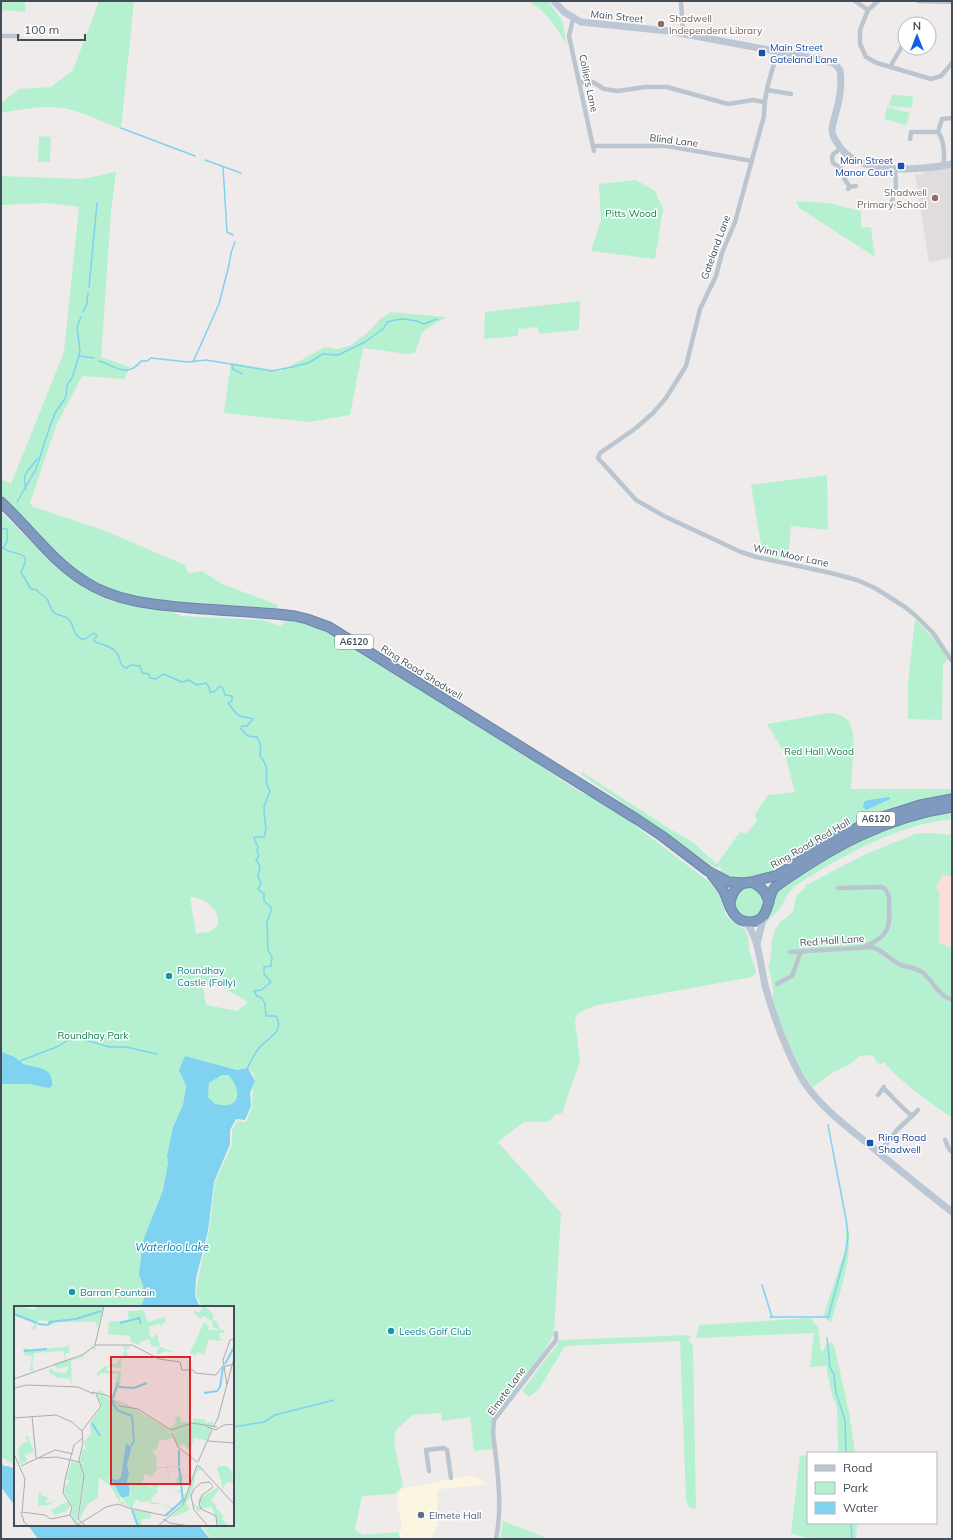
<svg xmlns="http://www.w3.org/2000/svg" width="953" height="1540" font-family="Mulish,sans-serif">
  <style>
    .commercial { fill: #fcf6e1 }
    .education { fill: #e0dcdd }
    .medical { fill: #fcddd8 }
    .green { fill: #b5f1d0; fill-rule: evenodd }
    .water { fill: #7fd2f0; fill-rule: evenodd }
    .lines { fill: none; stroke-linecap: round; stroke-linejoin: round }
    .stream { stroke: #7fd2f0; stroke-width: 1.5 }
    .highway-casing { stroke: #6a85aa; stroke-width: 11 }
    .street { stroke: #bbc5cf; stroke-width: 4.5 }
    .secondary { stroke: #bcc7d6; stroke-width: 7 }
    .highway { stroke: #7f9abe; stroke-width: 9 }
    .education-dot { fill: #8d6e63; stroke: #fff; stroke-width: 1.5 }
    .transit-dot { fill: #1a4fb4; stroke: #fff; stroke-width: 1.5 }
    .culture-dot { fill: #0f9aa8; stroke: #fff; stroke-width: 1.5 }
    .service-dot { fill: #5c6f8a; stroke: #fff; stroke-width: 1.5 }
    .labels { text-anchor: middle; stroke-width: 3; stroke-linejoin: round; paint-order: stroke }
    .shield { fill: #fff; stroke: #7b828c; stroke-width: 1 }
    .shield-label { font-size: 9px; font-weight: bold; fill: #434d5a }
    .street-label { font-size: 10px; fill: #434d5a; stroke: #fff }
    .education-label { font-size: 10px; fill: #785e54; stroke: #fff; text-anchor: start }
    .transit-label { font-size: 10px; fill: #164399; stroke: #fff; text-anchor: start }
    .park-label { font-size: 10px; fill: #117e4e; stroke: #fff }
    .culture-label { font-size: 10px; fill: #0d838f; stroke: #fff; text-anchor: start }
    .service-label { font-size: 10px; fill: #4e5e75; stroke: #fff; text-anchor: start }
    .water-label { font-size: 11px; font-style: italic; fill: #047eac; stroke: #fff }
    .inset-river { fill: none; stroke: #7fd2f0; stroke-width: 2 }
    .inset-road { fill: none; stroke: #aaacb1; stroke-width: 1 }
    .view { fill: #d62828; fill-opacity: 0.15; stroke: #d62828; stroke-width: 2 }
    .inset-edge { fill: none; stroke: #434d5a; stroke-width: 2 }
  </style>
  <rect width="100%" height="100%" fill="#efebeb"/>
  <path class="commercial" d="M467 1476 477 1477 487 1485 439 1489 437 1496 438 1525 433 1534V1539H400L399 1532 402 1529 397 1501V1496L401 1489 405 1488Z"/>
  <path class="education" d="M952 167V258L929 262 915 174 923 175 925 170Z"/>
  <path class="medical" d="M943 874 952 875V948L939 943V912L936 887Z"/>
  <g class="green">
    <path d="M1 1H25V12L1 10Z"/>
    <path d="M99 1H134L121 129C106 123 91 116 75 111 51 103 25 109 1 113V103L19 89 51 87 73 70Z"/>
    <path d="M532 1H548L563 22 566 43C557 29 546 11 530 2Z"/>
    <path d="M892 95 913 96 912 108 889 106Z"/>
    <path d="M887 107 910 113 906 125 884 119Z"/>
    <path d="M39 136 51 137 50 162H38Z"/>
    <path d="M116 172 111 212 101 357 130 367 124 379 82 376 56 426 30 503 34 507 103 530 185 565 188 573 202 571 222 584 278 605 277 609 141 598 110 589 78 573 52 549 1 497V479L11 484 64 352 79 207 48 203 1 205V176L82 179Z"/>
    <path d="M636 180 655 191 663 209 655 259 591 251 601 220 599 184Z"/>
    <path d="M796 201 829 203 861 211V228L871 227 875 257 799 208Z"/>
    <path d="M580 301 579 330 539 334 538 327 518 329V336L484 339 485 312Z"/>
    <path d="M391 312 446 317 422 332 415 353 407 354 363 348 350 415 309 422 224 413 231 363 281 371 325 347 338 349 351 345 368 332 381 318Z"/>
    <path d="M827 475 828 530 791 526 788 560 763 556 751 485Z"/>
    <path d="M1 512C35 544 67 582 111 599 134 608 160 606 182 616L263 620 280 626 289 619 308 623 327 631C398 675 468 720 539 764 550 772 580 794 591 796L628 820 712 884C715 889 719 894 721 900 723 905 724 910 726 915 731 923 741 924 745 930 749 936 748 942 749 948 750 957 754 963 756 972L752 977 598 1005C590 1008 574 1011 575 1022L580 1061 562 1113 555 1115 548 1122H524L498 1142 561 1213 554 1334 538 1362 494 1420 495 1449 474 1451 470 1417 442 1421 441 1413 412 1415 396 1430 394 1442 403 1486 395 1494 362 1496 355 1530 363 1535 399 1532 400 1539H212L201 1525H233V1307H202L196 1295 198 1278 209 1231 215 1182 232 1145V1130L237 1121 246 1122 252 1107 253 1087 255 1081 254 1074 248 1068 237 1070 185 1056 179 1070 186 1086 183 1105 173 1127 167 1156 168 1162 163 1190 155 1210 139 1275 143 1285 144 1298 141 1307H15V1465L1 1457ZM190 897C200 897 214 905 217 915 218 918 218 923 218 925L209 932 196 933ZM203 985 220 986 248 1002 237 1011 206 1005Z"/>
    <path d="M915 619 939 644 948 659 943 665 942 720 908 719V683Z"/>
    <path d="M829 713C837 714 844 715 849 722 858 737 851 771 851 789H952V796L899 809C893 807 883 810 879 815L779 871 753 877 736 878 727 877 719 873 721 870 719 866 717 868 714 867 582 775V772L673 831 691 841 717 864 740 832 746 834 757 821 755 814 768 795 795 792 785 754 767 724Z"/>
    <path d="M952 810V819C905 824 859 847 819 871 810 877 799 882 791 890 785 896 784 904 779 910 773 917 765 921 762 931 759 943 763 953 763 964 760 953 758 941 762 929 765 922 770 916 772 909 775 901 772 895 778 888 830 850 888 819 952 810Z"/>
    <path d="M929 833 952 835V876L943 875 936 887 939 892V943L952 948V1118C929 1101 902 1084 884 1062L881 1064 877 1063 873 1055 860 1056 849 1065 833 1072 813 1087C795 1063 785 1035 773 1008L775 1005 772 997 774 992 768 964 770 963 772 940 775 930 781 921 786 918 793 912 796 896 806 887V885L866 854 915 834Z"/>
    <path d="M752 885 766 896 762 914 749 919 737 914 732 901 743 886Z"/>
    <path d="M222 1075H228C236 1082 244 1101 228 1105 224 1106 219 1104 215 1104L208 1097 209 1083Z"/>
    <path d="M847 1220C854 1256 841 1288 831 1322L823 1317 845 1250Z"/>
    <path d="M811 1318 818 1328 821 1351 824 1350 825 1345 832 1342 835 1349 849 1412 855 1452 859 1453H838L837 1408 832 1395 826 1366 810 1367 814 1333 696 1338 699 1325Z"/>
    <path d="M689 1335 691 1338 688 1340 693 1346 696 1508H690L686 1501 680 1341 565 1346 539 1389 529 1397 522 1391 557 1345 559 1340Z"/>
    <path d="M808 1455V1523H857L856 1539C840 1539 804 1540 791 1533L800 1456Z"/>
    <path d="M503 1521 549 1539H500Z"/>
  </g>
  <g class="water">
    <path d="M890 797V799L888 800 866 810 863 807 864 802 868 800Z"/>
    <path d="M1 1052C6 1054 11 1055 16 1058 18 1060 21 1062 23 1064 35 1069 54 1065 52 1086L49 1088 29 1084H1Z"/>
    <path d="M185 1056 237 1070 248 1068 255 1081 250 1093 251 1106 245 1120 236 1119 230 1130V1144L214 1182 208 1231 196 1278 195 1296 200 1307H141L144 1298 143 1285 139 1275 143 1241 163 1190 168 1163 167 1156 173 1127 183 1105 186 1086 179 1070ZM222 1075H228C236 1082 244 1101 228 1105 224 1106 219 1104 215 1104L208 1097 209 1083Z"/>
    <path d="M1 1462 4 1466H8L15 1469V1506L1 1487Z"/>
    <path d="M28 1525H199L210 1539H38Z"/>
  </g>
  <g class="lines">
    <g class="stream">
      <path d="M121 128 195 156"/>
      <path d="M205 160 241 173"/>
      <path d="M223 167 227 232 233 235"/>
      <path d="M89 287 97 203"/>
      <path d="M83 312 87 303 88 293"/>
      <path d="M79 356 94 358"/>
      <path d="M99 361C116 366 127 379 141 361H147L151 358 188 362 206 360 272 371 292 367 308 363 323 354 338 355 365 342 384 328 387 322 395 320 403 319 417 321 424 324 437 319"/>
      <path d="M193 362 219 304 229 265 231 253 235 242"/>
      <path d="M232 366 233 369 242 374"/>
      <path d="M26 489C21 474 29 470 37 459"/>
      <path d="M17 502 36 469 50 426 55 413 66 397 67 385 72 378 79 356 80 350 77 327 81 317"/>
      <path d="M1 529H7C8 537 8 542 3 548 14 557 34 548 21 572L31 589 37 590C39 594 43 595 46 598 51 603 49 610 56 614 61 616 66 616 70 621 75 628 72 633 81 639H85L94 633 97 636 94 639 95 642C101 644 112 646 116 652 122 658 118 665 126 668L131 665 140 666 142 673 149 674 150 678 156 679 163 674 182 682 189 680 197 685 206 683 209 687 210 692H214L220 686 223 688 225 695 232 696V701L228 703C232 708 236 716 243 717 247 718 249 717 253 719L247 726H242L241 729 248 736 257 737C261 743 261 748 260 756 273 771 261 778 270 791L264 807V813L266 829 264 837H255L254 839 258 847 257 851 259 856 256 860 260 866 258 876 261 884 258 889 264 894V901L271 907V911L267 922 268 950 272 957 271 966 264 967V974L271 982 261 990 254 991 257 996 262 998 265 1004 266 1016H276C285 1031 269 1037 260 1047 255 1053 250 1062 247 1069"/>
      <path d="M20 1061 59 1046 69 1039 78 1038 110 1047H126L157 1054"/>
      <path d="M762 1285 772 1317"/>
      <path d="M770 1317H828"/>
      <path d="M828 1318 846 1252 848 1236 846 1219 828 1125"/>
      <path d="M827 1338 830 1367 834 1375 836 1393 845 1420 846 1453"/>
      <path d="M233 1427 264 1422 275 1415 334 1400"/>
      <path d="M851 1523 852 1539"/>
    </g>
    <defs>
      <g id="highway">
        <path d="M1 502C29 528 52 561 84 581 116 602 155 605 192 608 226 611 261 612 295 616L307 619 329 627 638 820 662 836 708 871 729 882 744 883"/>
        <path d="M712 875C716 880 720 885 723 890 730 903 731 921 749 922 754 922 760 920 763 916 770 907 768 895 775 887 830 848 885 817 952 807"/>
        <path d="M747 883 778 875 838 837 876 819 920 805 952 799"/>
        <path d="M730 907C730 890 745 873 761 888 766 892 767 897 769 902"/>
      </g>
    </defs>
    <use href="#highway" class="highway-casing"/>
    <g class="street">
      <path d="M681 1 683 33"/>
      <path d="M855 1 868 10"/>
      <path d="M878 1 868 10 860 30V44L866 57 877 63 931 79 941 76 952 63"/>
      <path d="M918 1 952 2"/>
      <path d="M573 19 569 36 594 151"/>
      <path d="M1 36H18"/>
      <path d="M778 52C771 73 764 93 764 116L735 222 722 253 716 276 700 309 686 366 666 398 653 413 636 428 600 453 598 458 636 500 664 516 741 552 756 557 831 573 857 580 875 588 905 607 916 616 933 633 952 661"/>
      <path d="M890 67 905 41"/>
      <path d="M579 83 587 81 593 82 604 89 618 91 645 87H667L728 104 753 100 764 102"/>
      <path d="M767 90 791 94"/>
      <path d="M910 139 911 132H938"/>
      <path d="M593 146H667L752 161"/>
      <path d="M840 149 833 154 832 158 833 163 842 169 844 178 850 187"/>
      <path d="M944 165C944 154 945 142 938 132L942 119 952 118"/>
      <path d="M848 189 850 187 856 186"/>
      <path d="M883 205 899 204"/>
      <path d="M891 205 896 186 895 168"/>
      <path d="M838 888 881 887 885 889 889 896C889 922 894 934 866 946"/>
      <path d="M790 952 872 947C883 950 890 960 901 965 907 967 917 968 922 972 934 981 935 993 952 1000"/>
      <path d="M777 984 792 976 800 954 803 951"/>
      <path d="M878 1095 884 1087"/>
      <path d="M912 1116 918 1110"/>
      <path d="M945 1140 949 1149 952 1152"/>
      <path d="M879 1153 897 1130 912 1116C901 1107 893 1097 883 1088"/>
      <path d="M429 1471 426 1450 444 1448 447 1450 451 1478"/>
      <path d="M496 1539C503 1505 497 1467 493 1433L494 1420 556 1340V1333"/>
    </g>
    <g class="secondary">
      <path d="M554 1 564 12 581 22 668 31 817 59 834 63 840 70C842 84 840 99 836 112 835 118 832 124 832 130 832 135 835 140 838 144 857 177 920 170 952 164"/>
      <path d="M744 921C759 933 761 971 766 989 774 1017 787 1052 801 1077 819 1108 852 1130 879 1153 903 1173 928 1193 952 1212"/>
      <path d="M757 944 764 915"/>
    </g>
    <use href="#highway" class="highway"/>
  </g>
  <g class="education-dot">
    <circle cx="661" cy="24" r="4"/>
    <circle cx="935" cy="198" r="4"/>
  </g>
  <g class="transit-dot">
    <rect x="758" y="49" width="8" height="8" rx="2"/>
    <rect x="897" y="162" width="8" height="8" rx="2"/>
    <rect x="866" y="1139" width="8" height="8" rx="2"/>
  </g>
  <g class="culture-dot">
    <circle cx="169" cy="976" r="4"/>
    <circle cx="72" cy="1292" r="4"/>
    <circle cx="391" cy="1331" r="4"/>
  </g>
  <circle class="service-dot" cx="421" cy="1515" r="4"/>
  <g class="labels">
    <g class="shield">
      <rect x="335" y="635" width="38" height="14" rx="3"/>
      <rect x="857" y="812" width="38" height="14" rx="3"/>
    </g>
    <g class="shield-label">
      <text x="354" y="645">A6120</text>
      <text x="876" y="822">A6120</text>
    </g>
    <g class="street-label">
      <text transform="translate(617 16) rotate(6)" y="4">Main Street</text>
      <text transform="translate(589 83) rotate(78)" y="4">Colliers Lane</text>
      <text transform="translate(674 140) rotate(7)" y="4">Blind Lane</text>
      <text transform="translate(715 247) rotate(-70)" y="4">Gateland Lane</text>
      <text transform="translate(791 555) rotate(12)" y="4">Winn Moor Lane</text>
      <text transform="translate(422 672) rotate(32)" y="4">Ring Road Shadwell</text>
      <text transform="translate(810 843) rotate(-30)" y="4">Ring Road Red Hall</text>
      <text transform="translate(832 940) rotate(-4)" y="4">Red Hall Lane</text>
      <text transform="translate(506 1391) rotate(-54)" y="4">Elmete Lane</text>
    </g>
    <g class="education-label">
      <text x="669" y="22">Shadwell<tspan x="669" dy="12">Independent Library</tspan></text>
      <text x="927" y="196" text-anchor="end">Shadwell<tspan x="927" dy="12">Primary School</tspan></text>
    </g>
    <g class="transit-label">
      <text x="770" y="51">Main Street<tspan x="770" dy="12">Gateland Lane</tspan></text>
      <text x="893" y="164" text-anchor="end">Main Street<tspan x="893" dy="12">Manor Court</tspan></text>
      <text x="878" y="1141">Ring Road<tspan x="878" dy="12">Shadwell</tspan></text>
    </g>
    <g class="park-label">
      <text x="631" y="217">Pitts Wood</text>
      <text x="819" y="755">Red Hall Wood</text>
      <text x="93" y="1039">Roundhay Park</text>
    </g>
    <g class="culture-label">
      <text x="177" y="974">Roundhay<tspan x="177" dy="12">Castle (Folly)</tspan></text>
      <text x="80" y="1296">Barran Fountain</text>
      <text x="399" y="1335">Leeds Golf Club</text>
    </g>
    <g class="service-label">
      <text x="429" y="1519">Elmete Hall</text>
    </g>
    <g class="water-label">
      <text x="172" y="1251">Waterloo Lake</text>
    </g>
  </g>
  <g transform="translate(14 1306)">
    <rect width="220" height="220" fill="#efebeb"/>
    <path d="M0 0 22 4 21 0H29V3L30 0H90L83 24 82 16H39V19H34V15L25 14 21 24 18 22 22 17 0 9ZM190 0 199 8V15L201 14 204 18 206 24 199 21 198 15 189 10 187 13 179 6 181 4 185 7ZM129 4 134 16 151 11 152 16 147 18 148 21 145 18 135 21 136 30 138 32 143 28 146 41 163 47 152 45 142 49 145 41 137 40 136 33 126 36 125 39 117 36 116 30 94 28 95 16 115 14 113 5ZM190 16 195 20 194 24H211L210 27H205L206 33 210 34 203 35 195 33 190 49 183 46 182 50 176 47ZM108 39 117 41 112 44 114 50H108L107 62 93 61V65H107L106 80 108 81 104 82 100 93 120 101 109 100 96 91 83 87 84 84 98 91 104 68 86 67 83 72V67L90 61 103 57 111 45ZM55 40V47L51 48 52 54 66 51V50L72 48 71 47 79 42 81 40 82 44 77 43 68 52 57 55 58 80 56 73 42 71 35 66 37 62 40 66 52 67 55 60 44 63 39 58 51 54 49 45 20 47 18 60 20 64 14 65H16L18 50 10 49 9 43 14 42 15 45ZM83 89 92 91 103 99 119 102 156 124 159 132 145 135 143 143 138 145 143 151 142 162 143 161H154L155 175 153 162H144L138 170 130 168V173L126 177 137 181 136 187 139 176 146 180 142 183 144 186 138 191V196L149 198 159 202 167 194V187L157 183 168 185 166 182 167 179 162 177 163 171H166L164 161H154L164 160 166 162 169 172 167 181 169 185V189L172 188 170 197 154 210 150 209 158 203 147 198H137L136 187V196L129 195V197L122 193 118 202 106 197 96 179 85 172 84 191 73 199 65 214 70 176 66 158H71L66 156 68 143 72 144 70 136 77 128 76 117 88 100ZM113 138 118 140 113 156 115 167 113 175 117 184 116 190 109 193 115 201 106 194V186L100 178 102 183 95 174V171L104 174 107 171ZM166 110 167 116H179V112L192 114 191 118 199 115 194 135 180 132 176 144 169 138 164 141 160 131 163 124 160 129 156 122 163 116 160 111ZM14 130 20 146 11 149 13 155 6 158 4 144 7 138 14 135 11 131ZM58 156 65 157 70 168 62 217 64 215 65 217 63 218H62L57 208 59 201 50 186 51 179H54L55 174 51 173ZM184 159 187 164 183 165 177 189 172 197 176 204 156 212 168 201ZM206 160H213L220 168 217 170 220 177 213 176 209 183 203 162ZM204 181 205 183 197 195 203 199 201 200 210 211 208 213 215 220H204L198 201 189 202 184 206 178 197 187 202 184 193ZM25 185 28 190 34 191 31 198 44 193 34 199 24 200ZM54 195 57 199 51 206 40 209 37 204ZM117 203 136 206 137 212 127 213 128 220H123Z" fill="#b5f1d0" fill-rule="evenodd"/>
    <path d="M112 138 118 140 113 158 115 167 113 175 116 184 115 190 108 192 96 172 104 174 107 171Z" fill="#7fd2f0"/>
    <path class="inset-river" d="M0 8 23 17M106 17 125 12 127 18M24 18 34 19 36 16 62 13 87 5M10 45 33 43M211 58 220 41M105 81 120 82 133 77M190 87 203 85 206 81 209 62M99 92 104 77M98 95 103 104 118 110 120 135 117 140M78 117 86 130M165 160V144M118 204 124 220M152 209 169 194 165 161"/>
    <path class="inset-road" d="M81 39 90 0M0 73 68 49 82 39H118L145 53 166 56 168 64H179L181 67 202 69 208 61 220 58M213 79 209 54 216 34 220 33M0 82 13 79 64 81 80 88M78 86 94 90 106 100 124 103 157 124 178 117 203 121M18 110 22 152M0 112 42 109 58 116 68 125 69 137 65 154 70 170 64 213 72 220M193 121 202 124 210 119 220 118M199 121 204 112 220 52M68 125 87 100 82 88M158 127 164 141 183 156M194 135 220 137M0 148 11 173 8 206M24 152 43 151 65 156M184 156 198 124M184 159 220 198M7 160 41 144 59 148M199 181 188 189 185 198 187 203 202 210 203 220M7 206 10 216 15 220M8 206 31 209 37 213 56 209M56 209 58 201 49 187 51 173 60 139 69 132M56 209 63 219M149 213 156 217 176 220M62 220 92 201 104 198 115 202 153 210M144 220 169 199 183 159M194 220 180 204 177 190 180 183 187 177 195 176 199 180"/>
    <path class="view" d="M97 51H176V178H97Z"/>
    <rect width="220" height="220" class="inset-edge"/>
  </g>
  <rect width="953" height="1540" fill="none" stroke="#434d5a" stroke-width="4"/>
  <rect x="807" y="1452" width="130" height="72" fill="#ffffff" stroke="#b4b8bd"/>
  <rect x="815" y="1465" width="20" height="6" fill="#bcc7d6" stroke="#b4b8bd"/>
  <text x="843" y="1472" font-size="12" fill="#434d5a">Road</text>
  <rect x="815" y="1482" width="20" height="12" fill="#b5f1d0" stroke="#b4b8bd"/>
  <text x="843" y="1492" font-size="12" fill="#434d5a">Park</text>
  <rect x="815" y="1502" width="20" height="12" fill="#7fd2f0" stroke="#b4b8bd"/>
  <text x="843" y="1512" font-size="12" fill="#434d5a">Water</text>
  <g transform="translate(917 36)"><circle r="19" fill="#ffffff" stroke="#b4b8bd"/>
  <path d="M0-3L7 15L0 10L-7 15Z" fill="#0e5fe6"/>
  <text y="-6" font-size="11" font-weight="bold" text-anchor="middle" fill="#434d5a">N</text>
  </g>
  <path d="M18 34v6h67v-6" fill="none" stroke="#434d5a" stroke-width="2"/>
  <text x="24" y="34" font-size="12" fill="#434d5a" stroke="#ffffff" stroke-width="3" paint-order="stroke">100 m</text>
</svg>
